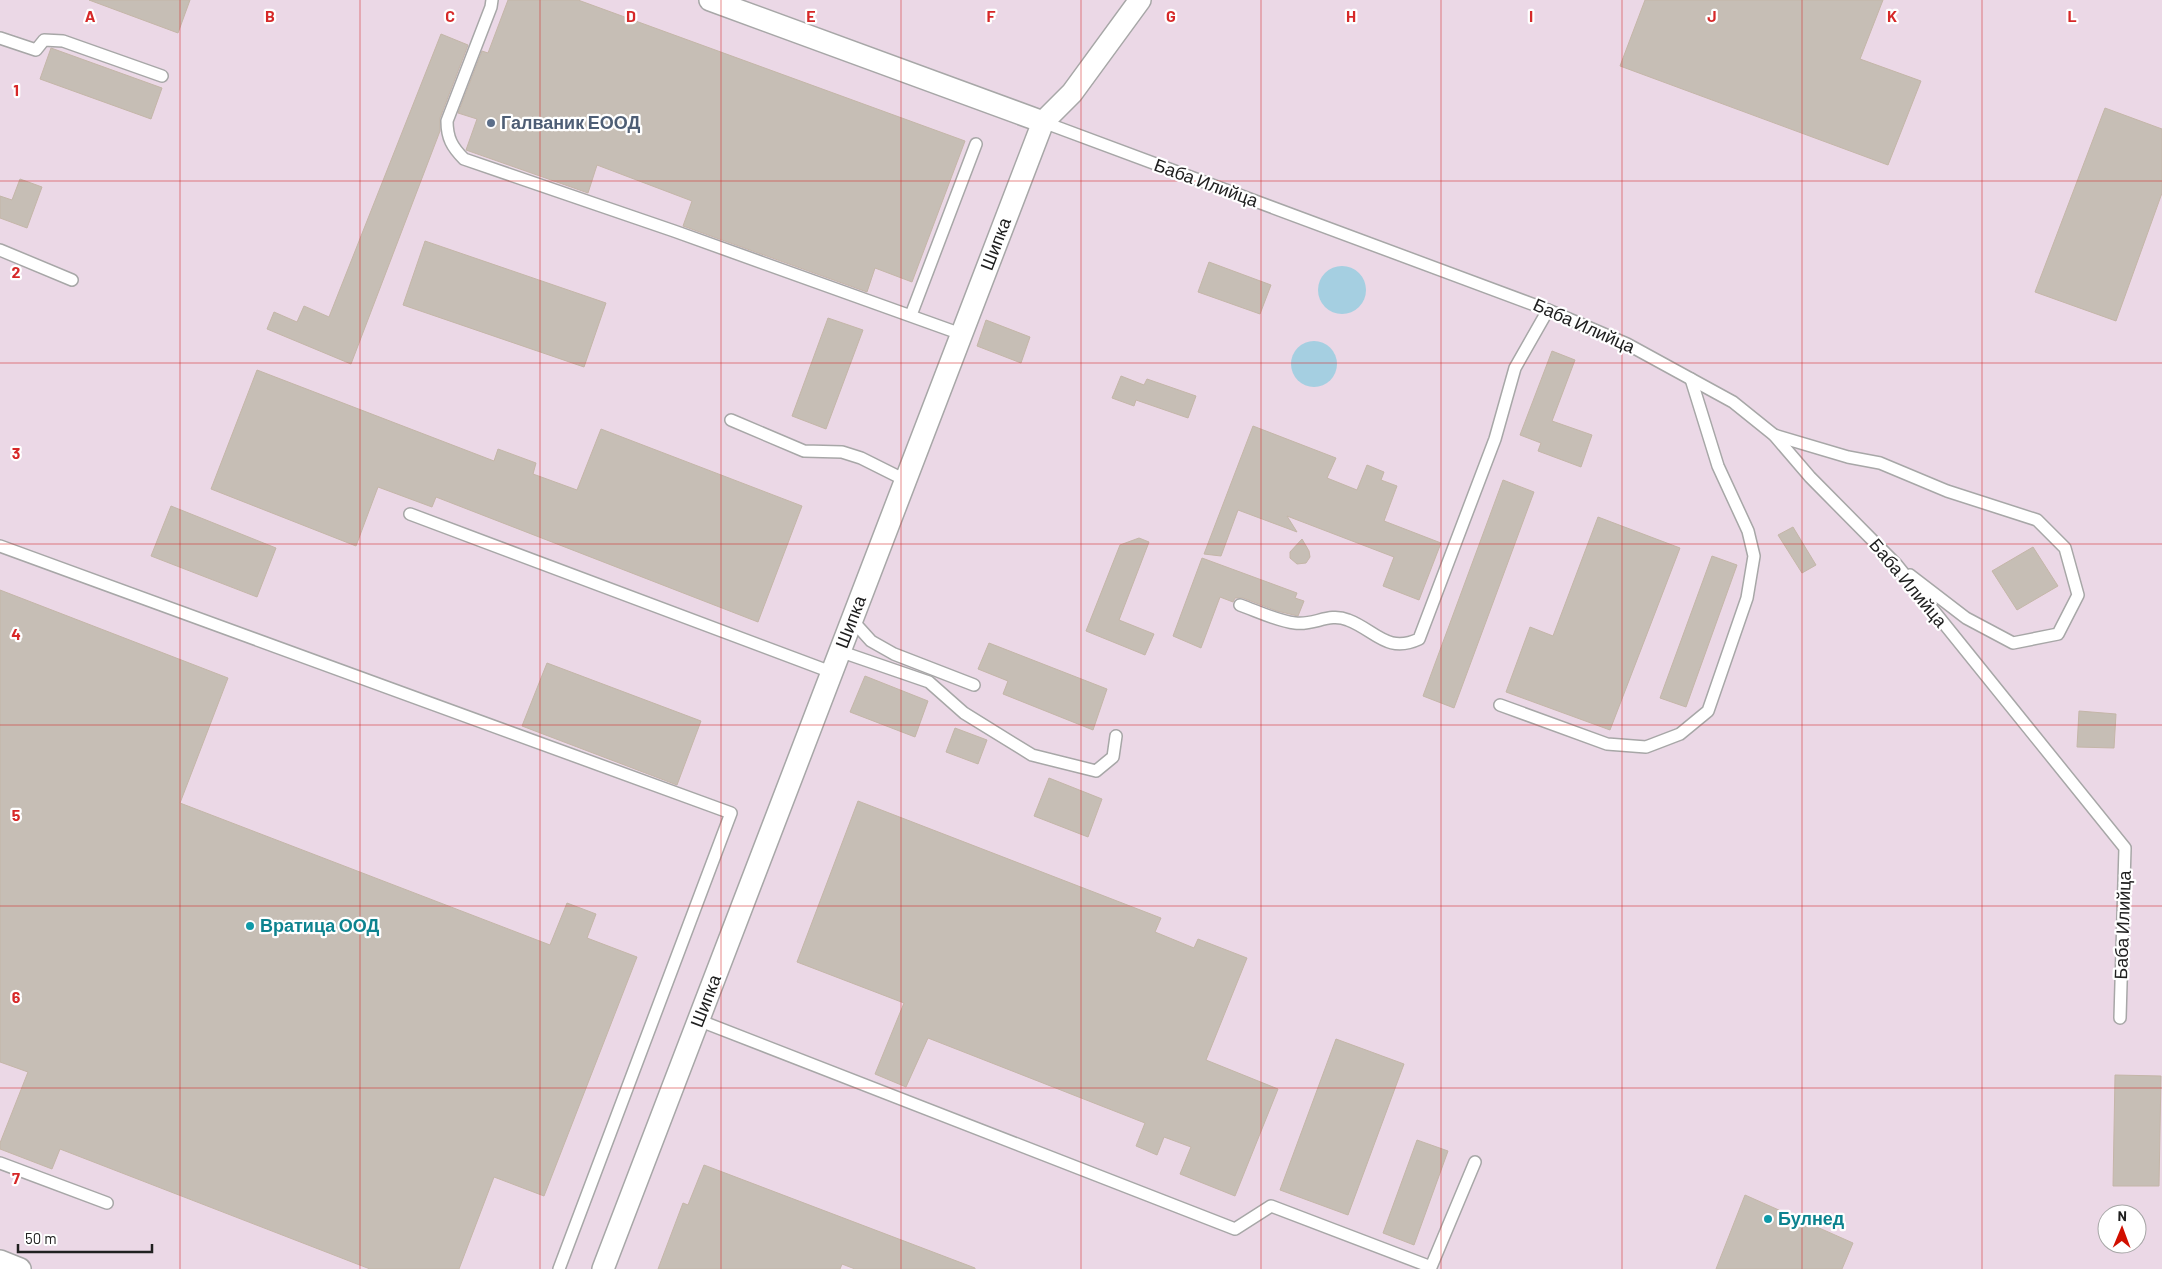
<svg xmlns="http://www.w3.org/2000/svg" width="2162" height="1269" font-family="Barlow,sans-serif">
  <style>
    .industrial { fill: #ebd8e6; fill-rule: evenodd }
    .water { fill: #a5cfe1 }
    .building { fill: #c6beb5; stroke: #c4b6a8 }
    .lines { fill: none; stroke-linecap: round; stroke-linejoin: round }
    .lane-casing { stroke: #a7a7a7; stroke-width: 14 }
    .street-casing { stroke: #a7a7a7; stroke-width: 24 }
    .lane { stroke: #fff; stroke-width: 11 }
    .street { stroke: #fff; stroke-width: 21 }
    .grid { fill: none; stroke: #d62828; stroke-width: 1; stroke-opacity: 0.55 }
    .service-dot { fill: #5c6f8a; stroke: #fff; stroke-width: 2 }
    .culture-dot { fill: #0f9aa8; stroke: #fff; stroke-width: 2 }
    .labels { text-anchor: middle; stroke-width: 4.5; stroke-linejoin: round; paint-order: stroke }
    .service-label { font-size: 18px; font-weight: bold; fill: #4e5e75; stroke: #fff; text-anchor: start }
    .street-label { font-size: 18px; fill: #202020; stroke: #fff }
    .culture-label { font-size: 18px; font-weight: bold; fill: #0d838f; stroke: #fff; text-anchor: start }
    .grid-label { font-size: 16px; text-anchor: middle; font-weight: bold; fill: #d62828; stroke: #fff; stroke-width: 4.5; stroke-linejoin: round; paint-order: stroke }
  </style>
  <rect width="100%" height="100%" fill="#f1eee6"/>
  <path class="industrial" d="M0 0H2162V1269H0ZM2107 1214H2137V1244H2107Z"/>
  <g class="water">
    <circle cx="1342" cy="290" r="24"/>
    <circle cx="1314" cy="364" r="23"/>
  </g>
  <g class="building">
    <path d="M89 0H190L178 33Z"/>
    <path d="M508 0H578L965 141 912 282 875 268 867 292 683 226 692 201 597 165 588 193 466 150 477 119 458 113 482 51 488 53Z"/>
    <path d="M1645 0H1883L1860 59 1921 81 1888 165 1620 66Z"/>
    <path d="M441 34 468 45 440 118V131L351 364 267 329 274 312 297 322 304 306 329 317Z"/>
    <path d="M51 48 162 88 151 119 40 79Z"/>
    <path d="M2105 108 2162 129V193L2116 321 2035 292Z"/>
    <path d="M20 179 42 187 27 228 0 218V196L12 200Z"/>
    <path d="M425 241 606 303 584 367 403 305Z"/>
    <path d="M1209 262 1271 285 1260 314 1198 292Z"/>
    <path d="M828 318 863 330 826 429 792 416Z"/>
    <path d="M986 320 1030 337 1021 363 977 346Z"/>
    <path d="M1552 351 1575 360 1552 421 1592 435 1581 467 1538 451 1541 443 1520 435Z"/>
    <path d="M257 370 494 461 498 449 536 463 533 474 577 490 601 429 802 506 758 622 436 497 432 507 378 487 356 546 211 489Z"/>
    <path d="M1121 376 1144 385 1147 379 1196 396 1188 418 1136 400 1134 406 1112 398Z"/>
    <path d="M1253 426 1336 458 1327 478 1357 490 1367 465 1384 472 1381 480 1397 486 1384 521 1441 543 1419 600 1383 586 1394 557 1287 516 1297 532 1238 510 1221 556 1204 554Z"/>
    <path d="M1503 480 1534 492 1454 708 1423 696Z"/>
    <path d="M171 506 276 548 257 597 151 556Z"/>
    <path d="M1598 517 1680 548 1610 730 1506 692 1530 627 1553 636Z"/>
    <path d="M1793 527 1816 565 1802 573 1778 535Z"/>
    <path d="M1139 538 1149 542 1119 620 1154 634 1145 655 1086 631 1120 545Z"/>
    <path d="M1302 539 1309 551 1310 557 1306 563 1297 564 1290 558V552Z"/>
    <path d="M2033 547 2058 586 2017 610 1992 571Z"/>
    <path d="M1712 556 1737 565 1686 707 1660 698Z"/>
    <path d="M1202 558 1297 593 1295 598 1304 601 1298 616 1277 611 1243 598H1235L1233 602 1220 597 1201 648 1173 636Z"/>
    <path d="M0 590 228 678 180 803 550 945 567 903 596 914 587 938 637 957 544 1196 494 1177 459 1269H370L60 1149 52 1169 0 1149V1143L28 1072 0 1062Z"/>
    <path d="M989 643 1107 689 1093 730 1003 694 1008 681 978 669Z"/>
    <path d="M547 663 701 721 677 785 522 726Z"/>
    <path d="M865 676 928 701 915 737 850 712Z"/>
    <path d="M2079 711 2116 714 2114 748 2077 747Z"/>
    <path d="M955 728 987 740 978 764 946 752Z"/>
    <path d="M1049 778 1102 799 1088 837 1034 816Z"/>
    <path d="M858 801 1161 918 1155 932 1194 948 1198 939 1247 958 1206 1060 1278 1089 1235 1196 1180 1174 1191 1147 1164 1137 1157 1155 1136 1146 1145 1123 928 1038 906 1087 875 1074 904 1003 797 962Z"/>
    <path d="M1336 1039 1404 1064 1348 1215 1280 1190Z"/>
    <path d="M2115 1075 2161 1076 2159 1186H2113Z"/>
    <path d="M1417 1140 1448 1151 1414 1245 1383 1233Z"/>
    <path d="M704 1165 975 1268V1269H855L842 1264 840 1269H658L683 1203 688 1205Z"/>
    <path d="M1745 1195 1853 1243 1842 1269H1716Z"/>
  </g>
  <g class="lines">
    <defs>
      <g id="lane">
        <path d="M492 0 491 7 447 121C447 138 452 147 464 159L674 231 961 334"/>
        <path d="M0 38 36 50 44 40 63 41 162 76"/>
        <path d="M1043 122 1548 310 1627 344 1733 402 1774 435 1810 477 1896 564 2125 848 2120 1018"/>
        <path d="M0 250 72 280"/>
        <path d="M911 315 976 144"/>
        <path d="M731 420 804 451 842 452 861 458 905 480"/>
        <path d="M1774 435 1848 457 1880 463 1947 491 2037 520 2065 548 2078 595 2058 634 2013 643 1966 618 1910 575"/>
        <path d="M410 514 831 672"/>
        <path d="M0 546 731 813 559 1269"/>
        <path d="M1240 605C1257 611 1277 621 1295 623 1314 626 1329 612 1348 620 1375 630 1387 654 1419 639L1495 439 1515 368 1548 310"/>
        <path d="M852 620 871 641 894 654 974 685"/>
        <path d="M839 651 929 682 964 713 1032 755 1096 771 1113 757 1116 736"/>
        <path d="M1500 705 1607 744 1646 747 1680 734 1708 711 1747 598 1754 556 1748 531 1718 466 1691 379"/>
        <path d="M698 1020 1235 1229 1271 1206 1431 1267 1475 1162"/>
        <path d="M0 1163 107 1203"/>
      </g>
      <g id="street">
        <path d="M710 0 1043 122"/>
        <path d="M0 1261 20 1269"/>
        <path d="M603 1269 1043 122 1072 93 1140 0"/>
      </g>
    </defs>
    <use href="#lane" class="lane-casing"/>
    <use href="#street" class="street-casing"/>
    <use href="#lane" class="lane"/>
    <use href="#street" class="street"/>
  </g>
  <path class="grid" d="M180 0V1269M360 0V1269M540 0V1269M721 0V1269M901 0V1269M1081 0V1269M1261 0V1269M1441 0V1269M1622 0V1269M1802 0V1269M1982 0V1269M0 181H2162M0 363H2162M0 544H2162M0 725H2162M0 906H2162M0 1088H2162"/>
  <circle class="service-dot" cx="491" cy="123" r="5"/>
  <g class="culture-dot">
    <circle cx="250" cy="926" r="5"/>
    <circle cx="1768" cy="1219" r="5"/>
  </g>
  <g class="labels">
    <g class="service-label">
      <text x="501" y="129">Галваник ЕООД</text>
    </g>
    <g class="street-label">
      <text transform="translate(1206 183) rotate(20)" y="6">Баба Илийца</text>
      <text transform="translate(996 244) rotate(-69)" y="6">Шипка</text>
      <text transform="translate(1584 326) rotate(24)" y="6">Баба Илийца</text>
      <text transform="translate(1908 583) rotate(50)" y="6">Баба Илийца</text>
      <text transform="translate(851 622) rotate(-69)" y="6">Шипка</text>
      <text transform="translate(2123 925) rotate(-88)" y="6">Баба Илийца</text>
      <text transform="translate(706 1001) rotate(-69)" y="6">Шипка</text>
    </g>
    <g class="culture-label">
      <text x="260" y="932">Вратица ООД</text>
      <text x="1778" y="1225">Булнед</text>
    </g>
  </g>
  <g class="grid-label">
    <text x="90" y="22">A</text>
    <text x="270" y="22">B</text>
    <text x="450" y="22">C</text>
    <text x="631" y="22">D</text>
    <text x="811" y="22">E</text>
    <text x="991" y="22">F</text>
    <text x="1171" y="22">G</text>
    <text x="1351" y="22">H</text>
    <text x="1531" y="22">I</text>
    <text x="1712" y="22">J</text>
    <text x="1892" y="22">K</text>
    <text x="2072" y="22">L</text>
    <text x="16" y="96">1</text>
    <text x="16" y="278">2</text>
    <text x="16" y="459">3</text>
    <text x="16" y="640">4</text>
    <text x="16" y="821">5</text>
    <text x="16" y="1003">6</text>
    <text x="16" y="1184">7</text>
  </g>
  <g transform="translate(2122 1229) rotate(1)"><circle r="24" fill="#ffffff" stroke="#a6a6a6"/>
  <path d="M0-4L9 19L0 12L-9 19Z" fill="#d10f00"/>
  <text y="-8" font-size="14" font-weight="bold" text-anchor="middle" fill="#202020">N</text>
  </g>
  <path d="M18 1244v8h134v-8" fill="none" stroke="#202020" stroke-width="2.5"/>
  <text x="25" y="1244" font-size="15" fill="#202020" stroke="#ffffff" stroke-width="4" paint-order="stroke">50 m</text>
</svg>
